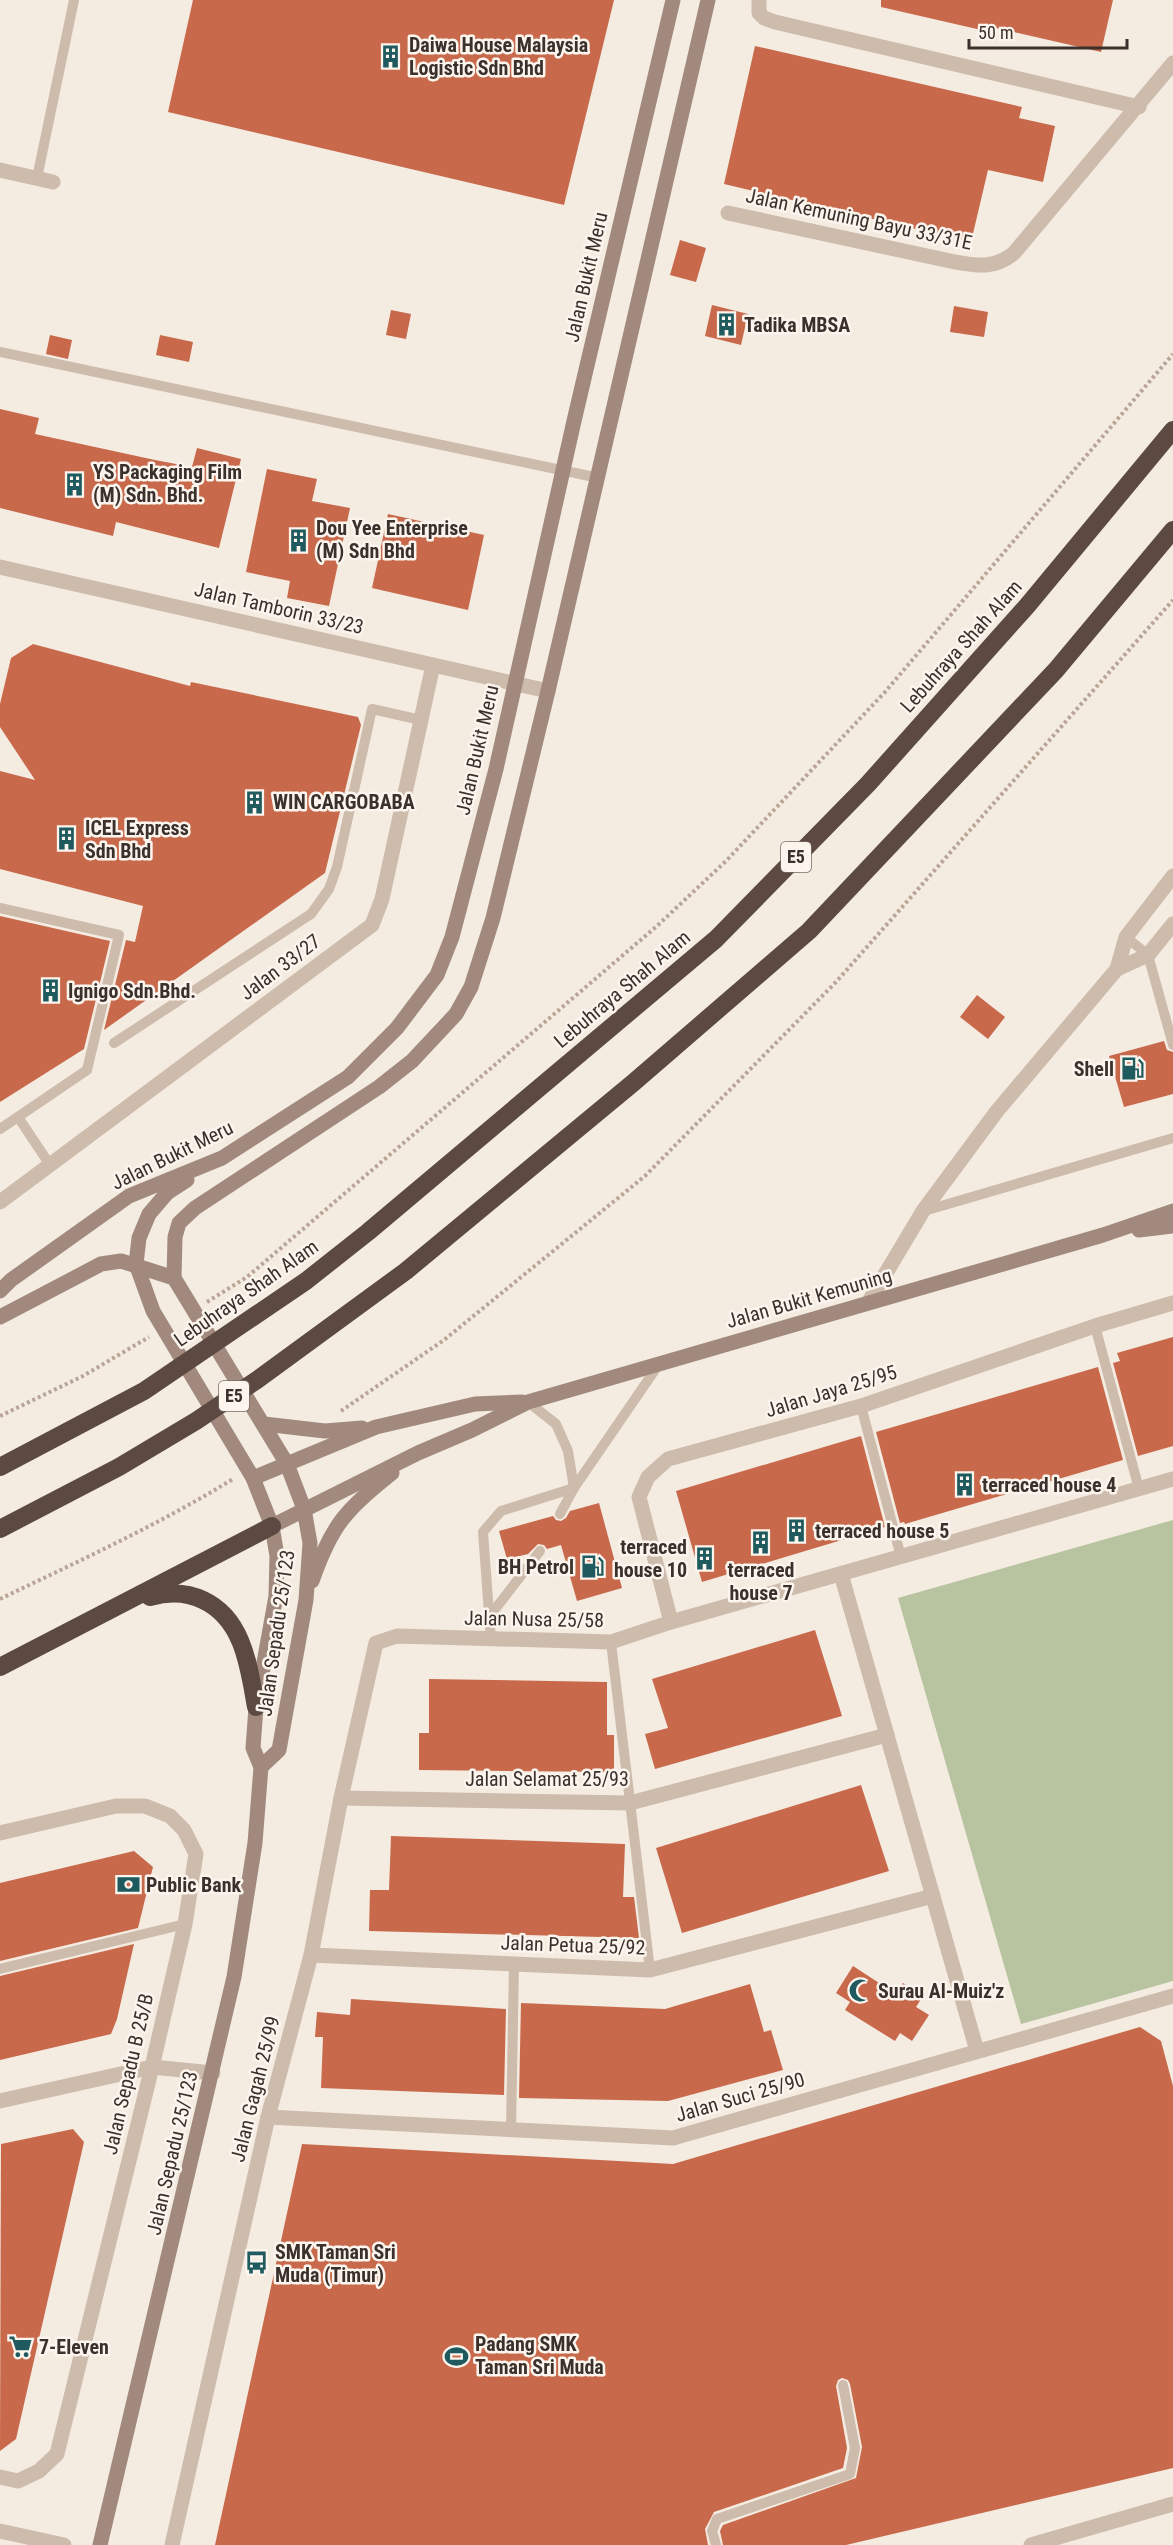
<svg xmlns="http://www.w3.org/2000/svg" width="1173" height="2545" font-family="'Roboto Condensed',sans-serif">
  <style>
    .green { fill: #b8c4a0 }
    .building { fill: #c8694b }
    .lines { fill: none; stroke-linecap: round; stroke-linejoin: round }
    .path { stroke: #b9a596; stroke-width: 4; stroke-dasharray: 3 3; stroke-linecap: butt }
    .lane { stroke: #cdbbac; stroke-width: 10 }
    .street { stroke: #cdbbac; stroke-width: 15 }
    .secondary { stroke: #a18a7d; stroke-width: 15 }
    .highway { stroke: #5c4a42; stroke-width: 18 }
    .labels { text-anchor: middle; stroke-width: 5; stroke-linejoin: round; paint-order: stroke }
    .shield { fill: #fbf5ee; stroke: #756b66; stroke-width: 1.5 }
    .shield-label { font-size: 18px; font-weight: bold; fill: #3b302b }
    .poi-label { font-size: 20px; font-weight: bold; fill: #3b302b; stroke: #fbf5ee; text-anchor: start }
    .street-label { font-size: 20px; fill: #3b302b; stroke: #fbf5ee }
  </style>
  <rect width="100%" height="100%" fill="#f4ebe1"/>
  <path class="green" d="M1173 1520V1981L1021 2024 898 1598Z"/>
  <g class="building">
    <path d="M193 0H614L564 205 168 112Z"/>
    <path d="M881 0H1113L1101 52 992 27 990 32 881 7Z"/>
    <path d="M755 46 1022 107 1019 118 1055 126 1043 182 988 170 971 242 724 184Z"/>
    <path d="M680 240 706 248 696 282 670 275Z"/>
    <path d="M712 305 748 314 741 345 705 336Z"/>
    <path d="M954 306 988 312 984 337 950 332Z"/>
    <path d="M391 310 411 314 406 339 386 335Z"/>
    <path d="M50 335 72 340 68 359 46 354Z"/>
    <path d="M160 335 193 342 189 362 156 355Z"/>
    <path d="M0 409 39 418 35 434 155 460 192 467 197 448 241 459 219 548 116 522 113 536 0 508Z"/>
    <path d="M267 469 317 479 312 501 350 508 329 606 287 598 290 581 246 572Z"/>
    <path d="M388 514 484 535 468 610 372 588Z"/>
    <path d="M33 644 190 686 191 682 358 717 361 725 325 873 104 1030 126 940 135 942 143 906 0 869V771L35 780 0 727V704L11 658Z"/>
    <path d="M0 916 110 941 84 1049 0 1102Z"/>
    <path d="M977 995 1005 1017 988 1039 960 1017Z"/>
    <path d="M1164 1041 1167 1050 1173 1052V1094L1124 1107 1109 1056Z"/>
    <path d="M1173 1337V1446L1138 1456 1113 1363 1120 1361 1117 1353Z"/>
    <path d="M1098 1367 1123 1460 905 1524 904 1522 900 1523 876 1432Z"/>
    <path d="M861 1436 885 1527 702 1582 676 1491Z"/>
    <path d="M599 1503 622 1588 577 1601 561 1545 547 1549 544 1545 538 1544 528 1554 507 1559 499 1531 553 1516 556 1520 561 1521 566 1518 570 1511Z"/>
    <path d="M815 1630 842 1716 655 1769 645 1734 668 1728 652 1679Z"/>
    <path d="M429 1679 607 1682V1735H614V1772L419 1770V1733H429Z"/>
    <path d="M861 1785 889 1871 682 1933 656 1848Z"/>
    <path d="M391 1836 625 1844 623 1897H634L639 1938 369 1931 370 1890H389Z"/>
    <path d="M134 1851 153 1867 138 1928 0 1961V1883Z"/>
    <path d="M134 1944 117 2019 111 2034 0 2060V1976Z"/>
    <path d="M853 1966 896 1994 903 1983 923 1996 916 2007 929 2015 912 2041 900 2033 895 2041 845 2010 850 2002 836 1993Z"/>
    <path d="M750 1984 764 2032 771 2030 783 2070 668 2101 519 2098 521 2003 665 2009Z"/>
    <path d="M351 1999 506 2009 504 2095 321 2088 323 2037H315L317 2012 350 2015Z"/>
    <path d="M1140 2027 1161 2041 1173 2086V2468L846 2545H723L720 2531 723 2525 856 2478 862 2447 850 2384 848 2380 842 2378 838 2380 836 2386 847 2448 843 2468 714 2512 705 2529 708 2545H215L302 2144 673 2164Z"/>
    <path d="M73 2129 84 2142 16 2439 0 2451 1 2144Z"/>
  </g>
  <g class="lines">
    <g class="path">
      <path d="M207 1302 247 1277 657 926 726 861 885 692 1173 354"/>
      <path d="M341 1411 444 1340 645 1176 836 982 1173 600"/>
      <path d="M0 1416 83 1376 149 1337"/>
      <path d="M0 1599C79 1561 158 1525 233 1479"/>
    </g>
    <g class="lane">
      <path d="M37 178 74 0"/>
      <path d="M0 352 599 478"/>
      <path d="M0 908 119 935 87 1070 0 1129"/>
      <path d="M1126 937 1148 955 1173 1045"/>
      <path d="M114 1043 311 914 329 889 337 867 372 709 421 720"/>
      <path d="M18 1117 50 1165"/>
      <path d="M924 1211 1173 1138"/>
      <path d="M1095 1326 1139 1489"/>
      <path d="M528 1402 556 1424 568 1451 574 1488"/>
      <path d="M861 1406 901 1557"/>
      <path d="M560 1514 574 1488 659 1364"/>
      <path d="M489 1617 540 1551"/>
      <path d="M491 1640 483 1532 501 1511 574 1488"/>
      <path d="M611 1642 650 1970"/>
      <path d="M0 1969 185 1924"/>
      <path d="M511 2130 514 1965"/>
      <path d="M716 2545 712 2531 717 2519 850 2474 855 2448 843 2385"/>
    </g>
    <g class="street">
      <path d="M759 0V13L764 18 775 22 1139 107"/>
      <path d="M0 170 53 182"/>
      <path d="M728 213 955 262C978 266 994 269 1014 253L1173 63"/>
      <path d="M0 567 548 691"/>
      <path d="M1117 969 1148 955 1173 924"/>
      <path d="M0 1202 372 925 382 899 433 665"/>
      <path d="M868 1303 923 1211 997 1111 1117 969 1126 937 1173 876"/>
      <path d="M841 1574 977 2051"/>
      <path d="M671 1622 639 1497 648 1477 668 1459 861 1406 1095 1326 1173 1303"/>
      <path d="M341 1798 630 1803 887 1735"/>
      <path d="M0 1833 116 1806H145L170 1816 184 1830 196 1854 185 1924 152 2067 57 2454 39 2471 18 2481 0 2477"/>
      <path d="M311 1955 650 1970 933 1896"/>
      <path d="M0 2101 152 2067 213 2073"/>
      <path d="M268 2117 673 2138 1173 1996"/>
      <path d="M0 2531 64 2545"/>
      <path d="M172 2545 268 2117 311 1955 341 1798 376 1643 397 1636 611 1642 671 1622 1173 1479"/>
      <path d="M1031 2545 1173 2504"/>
    </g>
    <g class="secondary">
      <path d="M1139 1230 1173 1226"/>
      <path d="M174 1278 175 1237 179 1223 195 1208 379 1087 412 1061 456 1014 471 987 493 918 548 691 708 0"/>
      <path d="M0 1291 11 1280 129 1196 222 1158 348 1077 397 1028 437 975 452 937 496 769 574 421 673 0"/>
      <path d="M0 1317 101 1264 121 1261 174 1278 287 1464 304 1509 310 1543 306 1600 279 1750 261 1767"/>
      <path d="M264 1424 325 1431 362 1428"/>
      <path d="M253 1478 376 1427 475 1404 522 1402"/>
      <path d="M272 1526 418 1453 472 1430 528 1402 1103 1235 1173 1211"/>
      <path d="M312 1581C332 1524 345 1511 392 1473"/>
      <path d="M100 2545 234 1977 255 1843 261 1767 253 1748 256 1707 276 1596 277 1556 272 1526 253 1478 153 1311 136 1264 139 1238 149 1214 167 1193 187 1180"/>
    </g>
    <g class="highway">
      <path d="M0 1467 144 1391 306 1281 368 1232 716 939 868 784 1027 606 1173 430"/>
      <path d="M0 1529 119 1467 196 1421 257 1380 406 1271 633 1083 809 931 1056 670 1173 530"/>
      <path d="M150 1597C168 1592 186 1592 203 1600 244 1619 249 1668 256 1707"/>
      <path d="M0 1667 272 1526"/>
    </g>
  </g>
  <defs>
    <symbol id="building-bare" viewBox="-9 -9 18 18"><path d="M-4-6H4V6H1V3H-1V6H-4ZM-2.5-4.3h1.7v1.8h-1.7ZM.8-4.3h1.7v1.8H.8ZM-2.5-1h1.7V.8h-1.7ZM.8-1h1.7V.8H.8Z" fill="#1f5a5e" stroke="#fbf5ee" stroke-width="2.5" paint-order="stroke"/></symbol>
    <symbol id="fuel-bare" viewBox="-9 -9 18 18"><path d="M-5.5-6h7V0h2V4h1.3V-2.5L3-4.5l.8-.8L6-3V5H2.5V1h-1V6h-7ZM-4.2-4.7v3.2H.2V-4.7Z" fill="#1f5a5e" stroke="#fbf5ee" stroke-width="2.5" paint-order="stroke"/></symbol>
    <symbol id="bank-bare" viewBox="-9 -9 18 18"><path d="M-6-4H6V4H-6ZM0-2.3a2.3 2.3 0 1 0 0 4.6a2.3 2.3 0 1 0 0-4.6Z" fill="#1f5a5e" stroke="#fbf5ee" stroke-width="2.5" paint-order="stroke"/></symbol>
    <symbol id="mosque-bare" viewBox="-9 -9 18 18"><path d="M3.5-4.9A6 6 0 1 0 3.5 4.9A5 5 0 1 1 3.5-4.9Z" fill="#1f5a5e" stroke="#fbf5ee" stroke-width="2.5" paint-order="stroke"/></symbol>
    <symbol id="bus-bare" viewBox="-9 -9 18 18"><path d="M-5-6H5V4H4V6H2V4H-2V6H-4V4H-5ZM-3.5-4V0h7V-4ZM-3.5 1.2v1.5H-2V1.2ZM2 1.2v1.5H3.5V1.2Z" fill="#1f5a5e" stroke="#fbf5ee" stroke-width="2.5" paint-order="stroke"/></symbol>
    <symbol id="supermarket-bare" viewBox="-9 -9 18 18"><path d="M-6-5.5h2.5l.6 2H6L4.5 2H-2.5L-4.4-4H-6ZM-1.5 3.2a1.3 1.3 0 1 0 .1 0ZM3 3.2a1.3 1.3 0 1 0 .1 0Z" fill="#1f5a5e" stroke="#fbf5ee" stroke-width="2.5" paint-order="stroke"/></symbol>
    <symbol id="stadium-bare" viewBox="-9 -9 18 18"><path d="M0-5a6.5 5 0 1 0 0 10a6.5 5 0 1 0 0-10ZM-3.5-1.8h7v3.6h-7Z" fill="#1f5a5e" stroke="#fbf5ee" stroke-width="2.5" paint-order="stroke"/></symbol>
  </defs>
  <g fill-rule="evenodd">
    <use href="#building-bare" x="374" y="40" width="33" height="33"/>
    <use href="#building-bare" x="710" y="308" width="33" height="33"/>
    <use href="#building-bare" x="58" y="468" width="33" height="33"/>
    <use href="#building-bare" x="282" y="524" width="33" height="33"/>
    <use href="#building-bare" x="238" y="786" width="33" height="33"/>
    <use href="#building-bare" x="50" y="822" width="33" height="33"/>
    <use href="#building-bare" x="34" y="974" width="33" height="33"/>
    <use href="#fuel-bare" x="1116" y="1052" width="33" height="33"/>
    <use href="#building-bare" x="948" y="1468" width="33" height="33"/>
    <use href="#building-bare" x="780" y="1514" width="33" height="33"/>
    <use href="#building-bare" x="744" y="1526" width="33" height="33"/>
    <use href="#building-bare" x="688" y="1542" width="33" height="33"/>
    <use href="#fuel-bare" x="576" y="1550" width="33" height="33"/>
    <use href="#bank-bare" x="112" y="1868" width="33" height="33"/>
    <use href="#mosque-bare" x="844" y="1974" width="33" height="33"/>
    <use href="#bus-bare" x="240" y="2246" width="33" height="33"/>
    <use href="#supermarket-bare" x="4" y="2330" width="33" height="33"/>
    <use href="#stadium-bare" x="440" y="2340" width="33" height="33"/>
  </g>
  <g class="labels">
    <g class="shield">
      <rect x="781" y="842" width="30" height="30" rx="4.5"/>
      <rect x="219" y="1381" width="30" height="30" rx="4.5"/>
    </g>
    <g class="shield-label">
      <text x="796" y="863">E5</text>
      <text x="234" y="1402">E5</text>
    </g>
    <g class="poi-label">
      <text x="409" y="52">Daiwa House Malaysia<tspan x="409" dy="23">Logistic Sdn Bhd</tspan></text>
      <text x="744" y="332">Tadika MBSA</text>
      <text x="93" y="479">YS Packaging Film<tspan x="93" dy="23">(M) Sdn. Bhd.</tspan></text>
      <text x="316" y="535">Dou Yee Enterprise<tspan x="316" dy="23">(M) Sdn Bhd</tspan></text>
      <text x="273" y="809">WIN CARGOBABA</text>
      <text x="85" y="835">ICEL Express<tspan x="85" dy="23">Sdn Bhd</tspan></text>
      <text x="68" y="998">Ignigo Sdn.Bhd.</text>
      <text x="1114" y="1076" text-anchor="end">Shell</text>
      <text x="982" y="1492">terraced house 4</text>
      <text x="815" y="1538">terraced house 5</text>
      <text x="687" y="1554" text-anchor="end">terraced<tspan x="687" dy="23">house 10</tspan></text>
      <text x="574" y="1574" text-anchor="end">BH Petrol</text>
      <text x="761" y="1577" text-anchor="middle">terraced<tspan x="761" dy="23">house 7</tspan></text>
      <text x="146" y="1892">Public Bank</text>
      <text x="878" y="1998">Surau Al-Muiz'z</text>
      <text x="275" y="2259">SMK Taman Sri<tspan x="275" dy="23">Muda (Timur)</tspan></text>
      <text x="475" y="2351">Padang SMK<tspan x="475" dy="23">Taman Sri Muda</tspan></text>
      <text x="39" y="2354">7-Eleven</text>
    </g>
    <g class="street-label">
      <text transform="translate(859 219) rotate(12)" y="7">Jalan Kemuning Bayu 33/31E</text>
      <text transform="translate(586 277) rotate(-77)" y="7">Jalan Bukit Meru</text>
      <text transform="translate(279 608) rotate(13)" y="7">Jalan Tamborin 33/23</text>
      <text transform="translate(961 646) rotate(-48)" y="7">Lebuhraya Shah Alam</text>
      <text transform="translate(477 750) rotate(-77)" y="7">Jalan Bukit Meru</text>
      <text transform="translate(280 967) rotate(-37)" y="7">Jalan 33/27</text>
      <text transform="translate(622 989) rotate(-40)" y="7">Lebuhraya Shah Alam</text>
      <text transform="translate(172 1155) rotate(-26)" y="7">Jalan Bukit Meru</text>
      <text transform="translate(246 1293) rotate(-35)" y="7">Lebuhraya Shah Alam</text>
      <text transform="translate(809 1298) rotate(-16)" y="7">Jalan Bukit Kemuning</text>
      <text transform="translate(831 1391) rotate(-17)" y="7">Jalan Jaya 25/95</text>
      <text transform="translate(534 1619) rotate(1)" y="7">Jalan Nusa 25/58</text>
      <text transform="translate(276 1633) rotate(-82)" y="7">Jalan Sepadu 25/123</text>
      <text x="547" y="1786">Jalan Selamat 25/93</text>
      <text transform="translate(573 1945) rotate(2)" y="7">Jalan Petua 25/92</text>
      <text transform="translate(128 2074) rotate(-77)" y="7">Jalan Sepadu B 25/B</text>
      <text transform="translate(255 2089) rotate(-76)" y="7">Jalan Gagah 25/99</text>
      <text transform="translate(740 2097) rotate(-16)" y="7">Jalan Suci 25/90</text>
      <text transform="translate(172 2153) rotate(-77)" y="7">Jalan Sepadu 25/123</text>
    </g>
  </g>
  <path d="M969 39v9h158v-9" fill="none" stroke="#3b302b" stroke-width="3"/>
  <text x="978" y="39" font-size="18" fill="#3b302b" stroke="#fbf5ee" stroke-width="4.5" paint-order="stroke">50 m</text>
</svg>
